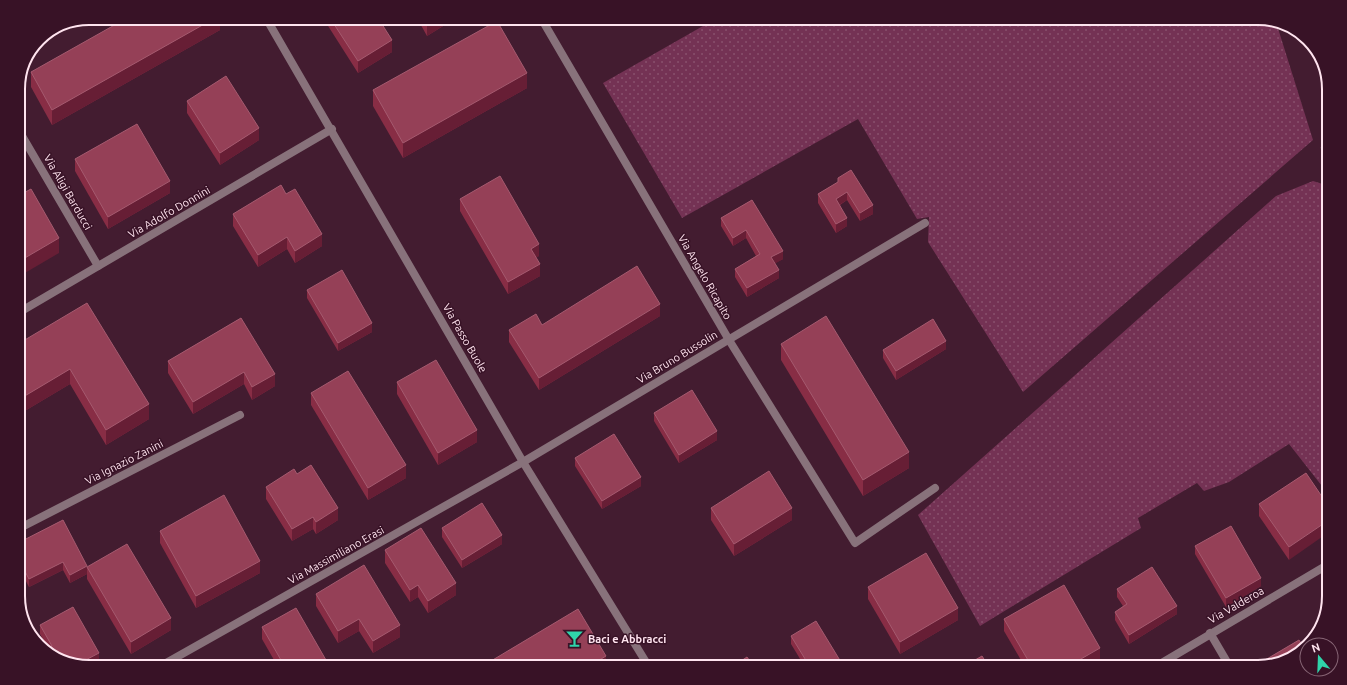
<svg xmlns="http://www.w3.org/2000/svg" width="1347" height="685" font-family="Ubuntu,sans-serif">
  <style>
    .grass { fill: url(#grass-dots) }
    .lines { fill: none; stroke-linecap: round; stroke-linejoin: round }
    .minor { stroke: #88727b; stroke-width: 8 }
    .wall { fill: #882d45 }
    .shaded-wall { fill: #671e35 }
    .building { fill: #954057; stroke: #a55a6f }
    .labels { text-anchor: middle; stroke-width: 3; stroke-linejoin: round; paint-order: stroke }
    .street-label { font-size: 11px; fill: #ffe4ef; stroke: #381226 }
    .poi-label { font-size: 11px; font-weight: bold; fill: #ffe4ef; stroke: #381226; text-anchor: start }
    .rim { fill: none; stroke: #ffe4ef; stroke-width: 2 }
  </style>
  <defs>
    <pattern id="grass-dots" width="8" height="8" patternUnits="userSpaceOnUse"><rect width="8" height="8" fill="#743254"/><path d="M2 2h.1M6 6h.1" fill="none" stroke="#89506d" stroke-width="1.8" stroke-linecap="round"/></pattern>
  </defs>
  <rect width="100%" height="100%" fill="#431c30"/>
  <g class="grass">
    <path d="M717 18H1258L1276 22 1313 140 1023 392 928 242 929 217 917 219 858 119 682 218 603 83Z"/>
    <path d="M1313 181 1329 186V495L1289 444 1229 482 1204 491 1197 483 1138 518 1141 528 980 626 918 515 1276 196Z"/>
  </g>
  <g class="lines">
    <g class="minor">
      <path d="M266 18 523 462 649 667"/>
      <path d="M541 18 729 340 855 543 935 488"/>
      <path d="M18 129 98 266"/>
      <path d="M1325 148 1329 145"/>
      <path d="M18 313 332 129"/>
      <path d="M18 529 240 415"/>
      <path d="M1210 633 1230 667"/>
      <path d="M159 667 523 462 925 223"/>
      <path d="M1155 667 1329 564"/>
    </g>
  </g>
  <g class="wall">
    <path d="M220 18V30L52 125 31 87V72Z"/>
    <path d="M323 18H378L392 52 358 73Z"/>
    <path d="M417 18H456L427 36Z"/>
    <path d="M527 88 403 158 373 106V90Z"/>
    <path d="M187 101 259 140 220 165 187 113Z"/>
    <path d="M75 159 170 193 108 229 75 171Z"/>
    <path d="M838 182 873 214 860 221 847 200 840 205 847 226 836 233 818 203V194Z"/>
    <path d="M286 194 322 246 295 263 287 249 258 267 233 226V214Z"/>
    <path d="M460 199 539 256 536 257 540 276 508 294 460 211Z"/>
    <path d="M752 200 783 259 775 263 779 278 747 297 735 277V269L756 256 746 238 733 246 721 226V218Z"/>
    <path d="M307 290 372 332 338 351 307 298Z"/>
    <path d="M660 316 539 390 509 342V330L542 325Z"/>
    <path d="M241 318 275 386 252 400 244 384 193 414 168 373V361Z"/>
    <path d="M18 344 149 404V419L106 445 70 384 18 415Z"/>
    <path d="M781 344 909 468 863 496 781 360Z"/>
    <path d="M946 349 896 380 883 358V350Z"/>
    <path d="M397 382 477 442 438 465 397 394Z"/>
    <path d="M311 393 406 478 368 500 311 405Z"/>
    <path d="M654 413 717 440 679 463 654 421Z"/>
    <path d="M575 458 641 486 602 509 575 466Z"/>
    <path d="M1306 473 1289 560 1259 516V504Z"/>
    <path d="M266 487 338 520 316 534 313 529 292 541 266 499Z"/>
    <path d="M711 508 792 520 734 556 711 520Z"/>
    <path d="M63 520 87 574 70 583 63 570 29 587 18 566V543Z"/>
    <path d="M442 528 502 544 462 568 442 537Z"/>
    <path d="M160 531 260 573 196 608 160 543Z"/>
    <path d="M1195 546 1261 586 1226 607 1195 554Z"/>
    <path d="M385 550 456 595 428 613 418 597 410 602 385 563Z"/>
    <path d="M87 567 171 630 131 654 87 579Z"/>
    <path d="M868 587 958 620 900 654 868 599Z"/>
    <path d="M1117 589 1177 614 1129 644 1115 620V612L1123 606 1117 597Z"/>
    <path d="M316 594 400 637 373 653 359 631 338 643 316 606Z"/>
    <path d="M1004 619 1100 660 1088 667H1025L1004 631Z"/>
    <path d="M40 625 99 661 48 648 40 634Z"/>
    <path d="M262 627 330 667H278L262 639Z"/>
    <path d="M791 636 844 667H805L791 644Z"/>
  </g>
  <g class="shaded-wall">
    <path d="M215 18H220V30L52 125V110Z"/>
    <path d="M437 18H456L427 36V24Z"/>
    <path d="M392 40V52L358 73V61Z"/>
    <path d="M527 73V88L403 158V143Z"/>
    <path d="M259 128V140L220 165V153Z"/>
    <path d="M170 181V193L108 229V217Z"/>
    <path d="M847 192V200L836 207V199Z"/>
    <path d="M873 205V214L860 221V213Z"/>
    <path d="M847 218V226L836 233V224Z"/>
    <path d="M746 230V238L733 246V238Z"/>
    <path d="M322 234V246L295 263V251Z"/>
    <path d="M287 237V249L258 267V255Z"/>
    <path d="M59 238V253L18 277V262Z"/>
    <path d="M539 244V256L531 261V249Z"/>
    <path d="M783 251V259L771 266V257Z"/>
    <path d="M540 264V276L508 294V282Z"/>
    <path d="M779 270V278L747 297V288Z"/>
    <path d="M660 304V316L539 390V378Z"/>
    <path d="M372 323V332L338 351V343Z"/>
    <path d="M946 341V349L896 380V371Z"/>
    <path d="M70 369V384L18 415V400Z"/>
    <path d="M244 372V384L193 414V402Z"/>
    <path d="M275 374V386L252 400V387Z"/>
    <path d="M149 404V419L106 445V430Z"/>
    <path d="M477 430V442L438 465V453Z"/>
    <path d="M717 431V440L679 463V455Z"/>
    <path d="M909 452V468L863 496V480Z"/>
    <path d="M406 465V478L368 500V488Z"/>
    <path d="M641 477V486L602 509V501Z"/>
    <path d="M338 508V520L316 534V522Z"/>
    <path d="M792 508V520L734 556V544Z"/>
    <path d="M313 517V529L292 541V529Z"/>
    <path d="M1329 520V532L1289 560V547Z"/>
    <path d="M502 535V544L462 568V560Z"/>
    <path d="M260 561V573L196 608V596Z"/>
    <path d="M63 562V570L29 587V579Z"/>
    <path d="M87 566V574L70 583V575Z"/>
    <path d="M1261 578V586L1226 607V598Z"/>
    <path d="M456 583V595L428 613V601Z"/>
    <path d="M418 585V597L410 602V590Z"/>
    <path d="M1177 606V614L1129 644V635Z"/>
    <path d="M958 608V620L900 654V642Z"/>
    <path d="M171 618V630L131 654V642Z"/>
    <path d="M359 619V631L338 643V631Z"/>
    <path d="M400 625V637L373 653V641Z"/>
    <path d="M1100 648V660L1088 667H1067Z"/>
    <path d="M99 653V661L88 667 78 664Z"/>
    <path d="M606 656V667H588Z"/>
  </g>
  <g class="building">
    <path d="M127 18H215L52 110 31 72Z"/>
    <path d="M330 18H378L392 40 358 61Z"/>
    <path d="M424 18H437L427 24Z"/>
    <path d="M497 21 527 73 403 143 373 90Z"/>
    <path d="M226 76 259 128 220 153 187 101Z"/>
    <path d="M137 124 170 181 108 217 75 159Z"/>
    <path d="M851 170 873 205 860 213 847 192 836 199 847 218 836 224 818 194 838 182V178Z"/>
    <path d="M500 176 539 244 531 249 540 264 508 282 460 199Z"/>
    <path d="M281 185 286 194 295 189 322 234 295 251 287 237 258 255 233 214Z"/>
    <path d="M31 189 59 238 18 262V196Z"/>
    <path d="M752 200 783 251 771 257 779 270 747 288 735 269 760 254 746 230 733 238 721 218Z"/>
    <path d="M637 266 660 304 539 378 509 330 536 314 542 325Z"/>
    <path d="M342 270 372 323 338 343 307 290Z"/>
    <path d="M87 303 149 404 106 430 70 369 18 400V344Z"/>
    <path d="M826 316 909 452 863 480 781 344Z"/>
    <path d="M241 318 275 374 252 387 244 372 193 402 168 361Z"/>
    <path d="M933 319 946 341 896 371 883 350Z"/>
    <path d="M436 360 477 430 438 453 397 382Z"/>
    <path d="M348 371 406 465 368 488 311 393Z"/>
    <path d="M692 390 717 431 679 455 654 413Z"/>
    <path d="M614 434 641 477 602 501 575 458Z"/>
    <path d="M311 465 338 508 316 522 313 517 292 529 266 487 294 469 297 474Z"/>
    <path d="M769 471 792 508 734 544 711 508Z"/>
    <path d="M1306 473 1329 507V520L1289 547 1259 504Z"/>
    <path d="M224 495 260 561 196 596 160 531Z"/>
    <path d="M482 503 502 535 462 560 442 528Z"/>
    <path d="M63 520 87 566 70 575 63 562 29 579 18 558V543Z"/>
    <path d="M1231 526 1261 578 1226 598 1195 546Z"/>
    <path d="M421 528 456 583 428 601 418 585 410 590 385 550Z"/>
    <path d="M127 544 171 618 131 642 87 567Z"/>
    <path d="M926 553 958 608 900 642 868 587Z"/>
    <path d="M364 565 400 625 373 641 359 619 338 631 316 594Z"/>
    <path d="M1152 567 1177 606 1129 635 1115 612 1127 604 1117 589Z"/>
    <path d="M1064 585 1100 648 1067 667H1032L1004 619Z"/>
    <path d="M73 607 99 653 78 664 57 660 46 650 52 646 40 625Z"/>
    <path d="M296 608 330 667H285L262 627Z"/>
    <path d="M578 609 606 656 588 667H481Z"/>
    <path d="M816 621 844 667H810L791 636Z"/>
    <path d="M1299 640 1304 648 1297 655 1261 666 1260 663Z"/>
    <path d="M982 656 989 667H963Z"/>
    <path d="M747 657 754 667H732Z"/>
    <path d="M246 661 249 667H236Z"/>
  </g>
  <defs>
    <symbol id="bar-bare" viewBox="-9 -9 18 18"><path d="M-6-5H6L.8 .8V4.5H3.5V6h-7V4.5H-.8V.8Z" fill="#2fd4aa" stroke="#381226" stroke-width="2.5" paint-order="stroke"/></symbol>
  </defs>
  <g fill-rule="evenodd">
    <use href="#bar-bare" x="562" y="626" width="25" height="25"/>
  </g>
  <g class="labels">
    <g class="street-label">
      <text transform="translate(68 192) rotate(60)" y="4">Via Aligi Barducci</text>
      <text transform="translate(169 212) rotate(-30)" y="4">Via Adolfo Donnini</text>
      <text transform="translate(705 277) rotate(60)" y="4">Via Angelo Ricapito</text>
      <text transform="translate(465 338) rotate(60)" y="4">Via Passo Buole</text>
      <text transform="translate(677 357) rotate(-31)" y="4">Via Bruno Bussolin</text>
      <text transform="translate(124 462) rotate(-27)" y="4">Via Ignazio Zanini</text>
      <text transform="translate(336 555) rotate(-29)" y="4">Via Massimiliano Erasi</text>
      <text transform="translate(1236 605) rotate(-30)" y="4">Via Valderoa</text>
    </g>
    <g class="poi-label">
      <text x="588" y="643">Baci e Abbracci</text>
    </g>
  </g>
  <path d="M0 0H1347V685H0ZM89 25H1258A64 64 0 0 1 1322 89V596A64 64 0 0 1 1258 660H89A64 64 0 0 1 25 596V89A64 64 0 0 1 89 25Z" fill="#381226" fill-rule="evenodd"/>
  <path class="rim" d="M89 25H1258A64 64 0 0 1 1322 89V596A64 64 0 0 1 1258 660H89A64 64 0 0 1 25 596V89A64 64 0 0 1 89 25Z"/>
  <g transform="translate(1319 657) rotate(341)"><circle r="19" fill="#381226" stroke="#886676"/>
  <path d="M0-3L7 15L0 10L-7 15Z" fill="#2fd4aa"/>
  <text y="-6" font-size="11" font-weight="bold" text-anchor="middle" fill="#ffe4ef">N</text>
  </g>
</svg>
